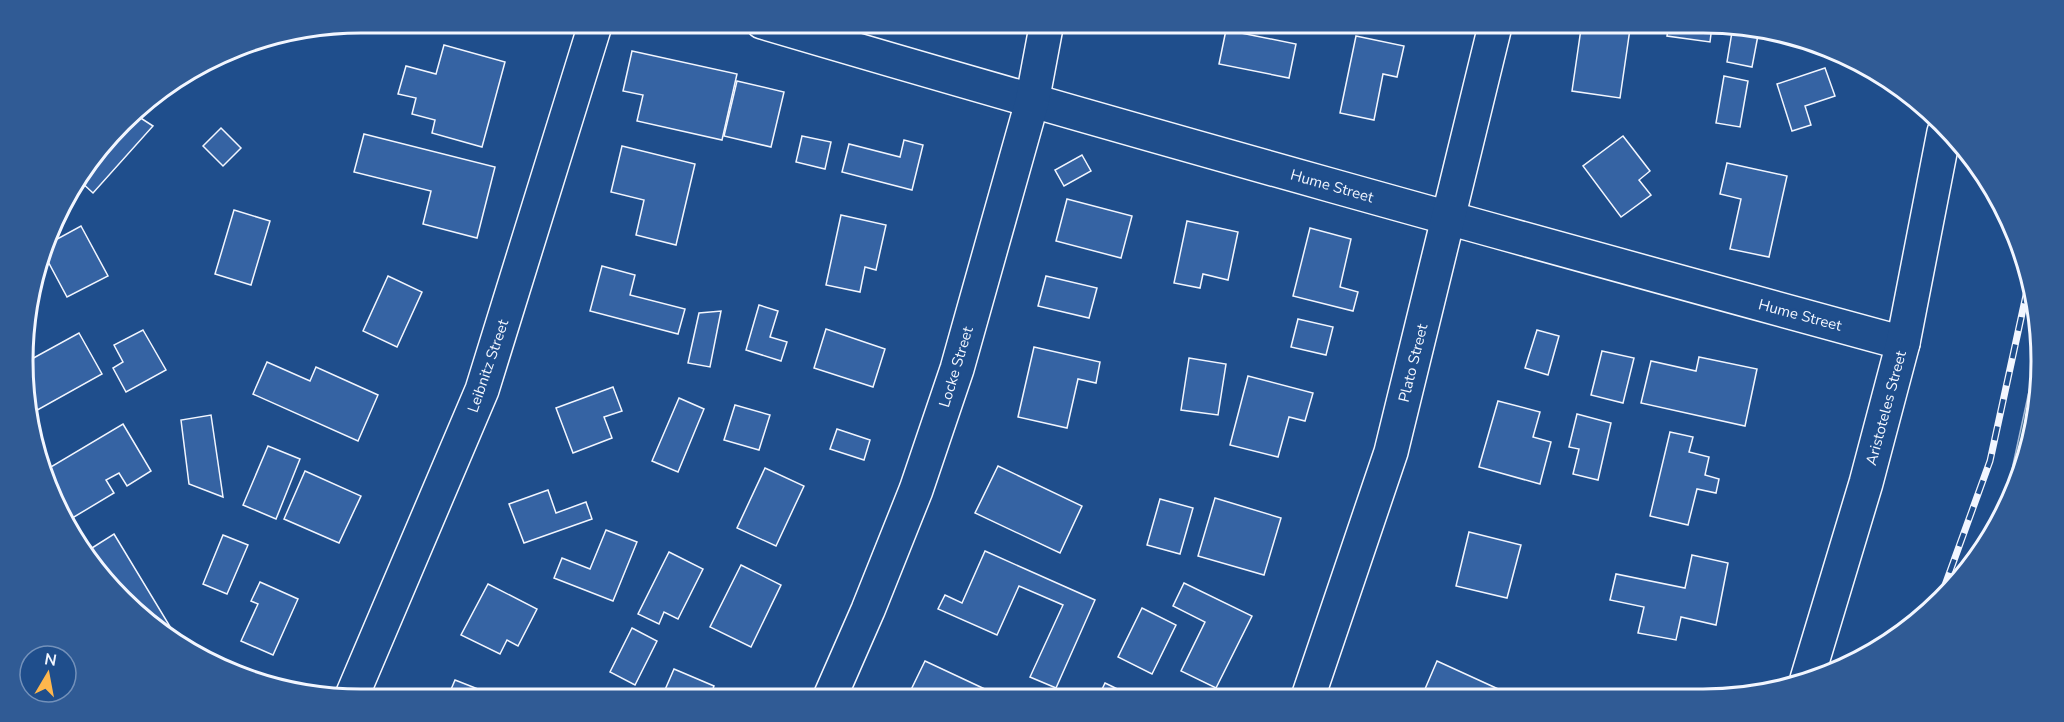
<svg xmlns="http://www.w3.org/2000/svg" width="2064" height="722" font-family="'Nunito Sans',sans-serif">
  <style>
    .green { fill: #245a82; stroke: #a8bbd7; stroke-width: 1.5 }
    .building { fill: #3563a3; stroke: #f2f6ff; stroke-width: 1.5 }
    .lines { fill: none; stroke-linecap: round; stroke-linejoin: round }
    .minor-casing { stroke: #f2f6ff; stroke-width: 36 }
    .minor { stroke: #1f4e8c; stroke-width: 33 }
    .rail-casing { stroke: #f2f6ff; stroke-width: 7 }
    .rail { stroke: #1f4e8c; stroke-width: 4.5; stroke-dasharray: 14; stroke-linecap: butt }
    .labels { text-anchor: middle; stroke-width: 4.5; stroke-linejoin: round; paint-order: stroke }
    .street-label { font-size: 15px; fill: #f2f6ff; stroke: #1f4e8c }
    .rim { fill: none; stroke: #f2f6ff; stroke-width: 3 }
  </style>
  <rect width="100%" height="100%" fill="#1f4e8c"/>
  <path class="green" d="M2036 359 2030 448 1993 535 2011 474Z"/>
  <g class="building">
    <path d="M1138 22H1190L1189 31Z"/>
    <path d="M1582 22H1631L1620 98 1572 91Z"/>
    <path d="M1669 22 1712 26 1710 42 1667 36Z"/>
    <path d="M1733 26 1759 30 1752 67 1727 62Z"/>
    <path d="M1226 30 1296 44 1289 78 1219 64Z"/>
    <path d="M1356 36 1404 46 1397 77 1383 74 1374 120 1340 113Z"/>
    <path d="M444 45 505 62 482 147 432 133 435 120 412 114 416 98 398 94 406 66 436 74Z"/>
    <path d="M632 51 737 74 722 140 637 121 643 95 623 91Z"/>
    <path d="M1825 68 1835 96 1805 106 1811 125 1792 131 1777 84Z"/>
    <path d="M1724 76 1748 81 1740 127 1716 123Z"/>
    <path d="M737 81 784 92 771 147 724 136Z"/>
    <path d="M133 113 153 126 93 193 80 181Z"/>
    <path d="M221 128 241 148 223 166 203 146Z"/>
    <path d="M364 134 495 167 477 238 423 224 431 191 354 172Z"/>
    <path d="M802 136 831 142 825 169 796 162Z"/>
    <path d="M1623 136 1650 171 1639 180 1651 195 1621 217 1583 166Z"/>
    <path d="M904 140 923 145 912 190 842 172 849 144 900 157Z"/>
    <path d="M622 146 695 164 676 245 636 235 644 200 611 192Z"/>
    <path d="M1082 155 1091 171 1064 186 1055 170Z"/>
    <path d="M1727 163 1787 176 1769 257 1730 249 1741 199 1720 194Z"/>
    <path d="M1067 199 1132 216 1121 258 1056 241Z"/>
    <path d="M234 210 270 221 251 285 215 274Z"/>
    <path d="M841 215 886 225 876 270 865 267 860 292 826 285Z"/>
    <path d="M1187 221 1238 232 1228 280 1203 274 1200 288 1174 283Z"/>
    <path d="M81 226 108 276 67 297 44 254 48 244Z"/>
    <path d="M1310 228 1351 239 1340 287 1358 292 1353 311 1293 296Z"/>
    <path d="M602 266 635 275 630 295 685 309 678 334 590 311Z"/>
    <path d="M388 276 422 292 397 347 363 331Z"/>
    <path d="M1046 276 1097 288 1089 318 1038 306Z"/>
    <path d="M759 305 778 311 770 337 787 342 781 361 746 350Z"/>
    <path d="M721 311 710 367 688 363 699 313Z"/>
    <path d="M1298 319 1333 327 1326 355 1291 347Z"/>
    <path d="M826 329 885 349 873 387 814 368Z"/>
    <path d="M143 330 166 370 126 392 113 368 123 362 114 345Z"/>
    <path d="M1537 330 1559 336 1548 375 1525 368Z"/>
    <path d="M79 333 102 374 32 413 28 361Z"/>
    <path d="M1034 347 1100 362 1096 383 1078 379 1067 428 1018 417Z"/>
    <path d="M1602 351 1634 358 1623 403 1591 395Z"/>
    <path d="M1699 357 1757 369 1745 426 1641 403 1651 361 1696 371Z"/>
    <path d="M1189 358 1226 364 1218 415 1181 410Z"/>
    <path d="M267 362 310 381 316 367 378 395 358 441 253 394Z"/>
    <path d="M1248 376 1313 393 1305 421 1289 417 1278 457 1230 445Z"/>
    <path d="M613 387 622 411 604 417 612 438 573 453 556 408Z"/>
    <path d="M679 398 704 409 678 472 652 461Z"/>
    <path d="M1498 401 1540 412 1533 437 1551 442 1540 484 1479 467Z"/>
    <path d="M735 405 770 415 759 450 724 440Z"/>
    <path d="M1577 414 1611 423 1598 480 1573 474 1579 449 1569 447Z"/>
    <path d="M211 415 223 497 189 484 181 420Z"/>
    <path d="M123 424 151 471 127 486 119 473 106 480 114 493 69 520 59 504 44 471Z"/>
    <path d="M837 429 870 440 864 460 830 449Z"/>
    <path d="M1670 432 1693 437 1689 452 1709 457 1705 475 1719 479 1716 493 1697 489 1688 525 1650 516Z"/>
    <path d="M268 446 300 459 276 519 243 505Z"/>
    <path d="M998 466 1082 506 1060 553 975 513Z"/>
    <path d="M765 468 804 486 776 546 737 528Z"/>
    <path d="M305 471 361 496 339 543 284 519Z"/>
    <path d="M548 490 556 513 586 502 592 519 524 543 509 504Z"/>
    <path d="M1215 498 1281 518 1264 575 1198 556Z"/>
    <path d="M1160 499 1193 508 1180 554 1147 545Z"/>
    <path d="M606 530 637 542 613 601 554 578 562 558 590 569Z"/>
    <path d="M1469 532 1521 545 1507 598 1456 586Z"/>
    <path d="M114 534 180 643 177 644 173 642 84 553Z"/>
    <path d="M223 535 248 545 227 594 203 584Z"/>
    <path d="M985 551 1095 600 1056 688 1030 677 1063 605 1019 586 997 635 938 609 945 595 962 603Z"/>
    <path d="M669 552 703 569 678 619 664 612 659 624 638 614Z"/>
    <path d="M1692 555 1728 563 1716 625 1681 617 1676 640 1638 633 1644 607 1610 600 1616 574 1685 588Z"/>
    <path d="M741 565 781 585 751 647 710 627Z"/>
    <path d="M260 582 298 599 273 655 241 641 258 604 251 601Z"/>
    <path d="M1184 583 1252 616 1216 688 1181 671 1205 622 1173 606Z"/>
    <path d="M488 584 537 609 518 646 507 640 500 654 461 635Z"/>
    <path d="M1142 608 1176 625 1152 674 1118 657Z"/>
    <path d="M632 628 657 641 635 685 610 672Z"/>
    <path d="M925 661 1004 698H907Z"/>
    <path d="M1437 661 1507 693 1506 697 1422 696Z"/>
    <path d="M674 669 714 686 709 699H661Z"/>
    <path d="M455 680 501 698 500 699H447Z"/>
    <path d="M1105 683 1136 698H1098Z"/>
  </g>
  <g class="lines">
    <defs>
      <g id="minor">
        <path d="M762 22C1141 134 1522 239 1903 343"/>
        <path d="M1807 679 1866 483 1903 343 1944 132"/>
        <path d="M1308 697 1391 452 1496 22"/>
        <path d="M351 698 482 390 596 22"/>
        <path d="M829 699 868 610 916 490 957 369 1032 102 1047 22"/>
      </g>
    </defs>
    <use href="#minor" class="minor-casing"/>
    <use href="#minor" class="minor"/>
    <defs>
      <path id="rail" d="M1940 599 1990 461 2028 286"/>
    </defs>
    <use href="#rail" class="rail-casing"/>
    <use href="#rail" class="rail"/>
  </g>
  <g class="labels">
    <g class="street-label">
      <text transform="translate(1332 186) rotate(16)" y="5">Hume Street</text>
      <text transform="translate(1800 315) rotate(15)" y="5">Hume Street</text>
      <text transform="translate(1413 363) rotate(-76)" y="5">Plato Street</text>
      <text transform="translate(488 366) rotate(-71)" y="5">Leibnitz Street</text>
      <text transform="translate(956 367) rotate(-73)" y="5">Locke Street</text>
      <text transform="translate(1886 408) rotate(-75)" y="5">Aristoteles Street</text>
    </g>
  </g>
  <path d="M0 0H2064V722H0ZM361 33H1703A328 328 0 0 1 2031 361V361A328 328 0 0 1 1703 689H361A328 328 0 0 1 33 361V361A328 328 0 0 1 361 33Z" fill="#305b95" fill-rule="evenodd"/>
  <path class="rim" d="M361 33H1703A328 328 0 0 1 2031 361V361A328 328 0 0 1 1703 689H361A328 328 0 0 1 33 361V361A328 328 0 0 1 361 33Z"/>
  <g transform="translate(48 674) rotate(10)"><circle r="28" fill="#1f4e8c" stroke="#7391ba" stroke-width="1.5"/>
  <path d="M0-4.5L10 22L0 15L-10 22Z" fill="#ffb74d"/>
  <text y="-9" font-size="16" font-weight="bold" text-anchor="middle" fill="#f2f6ff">N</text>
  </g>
</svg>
